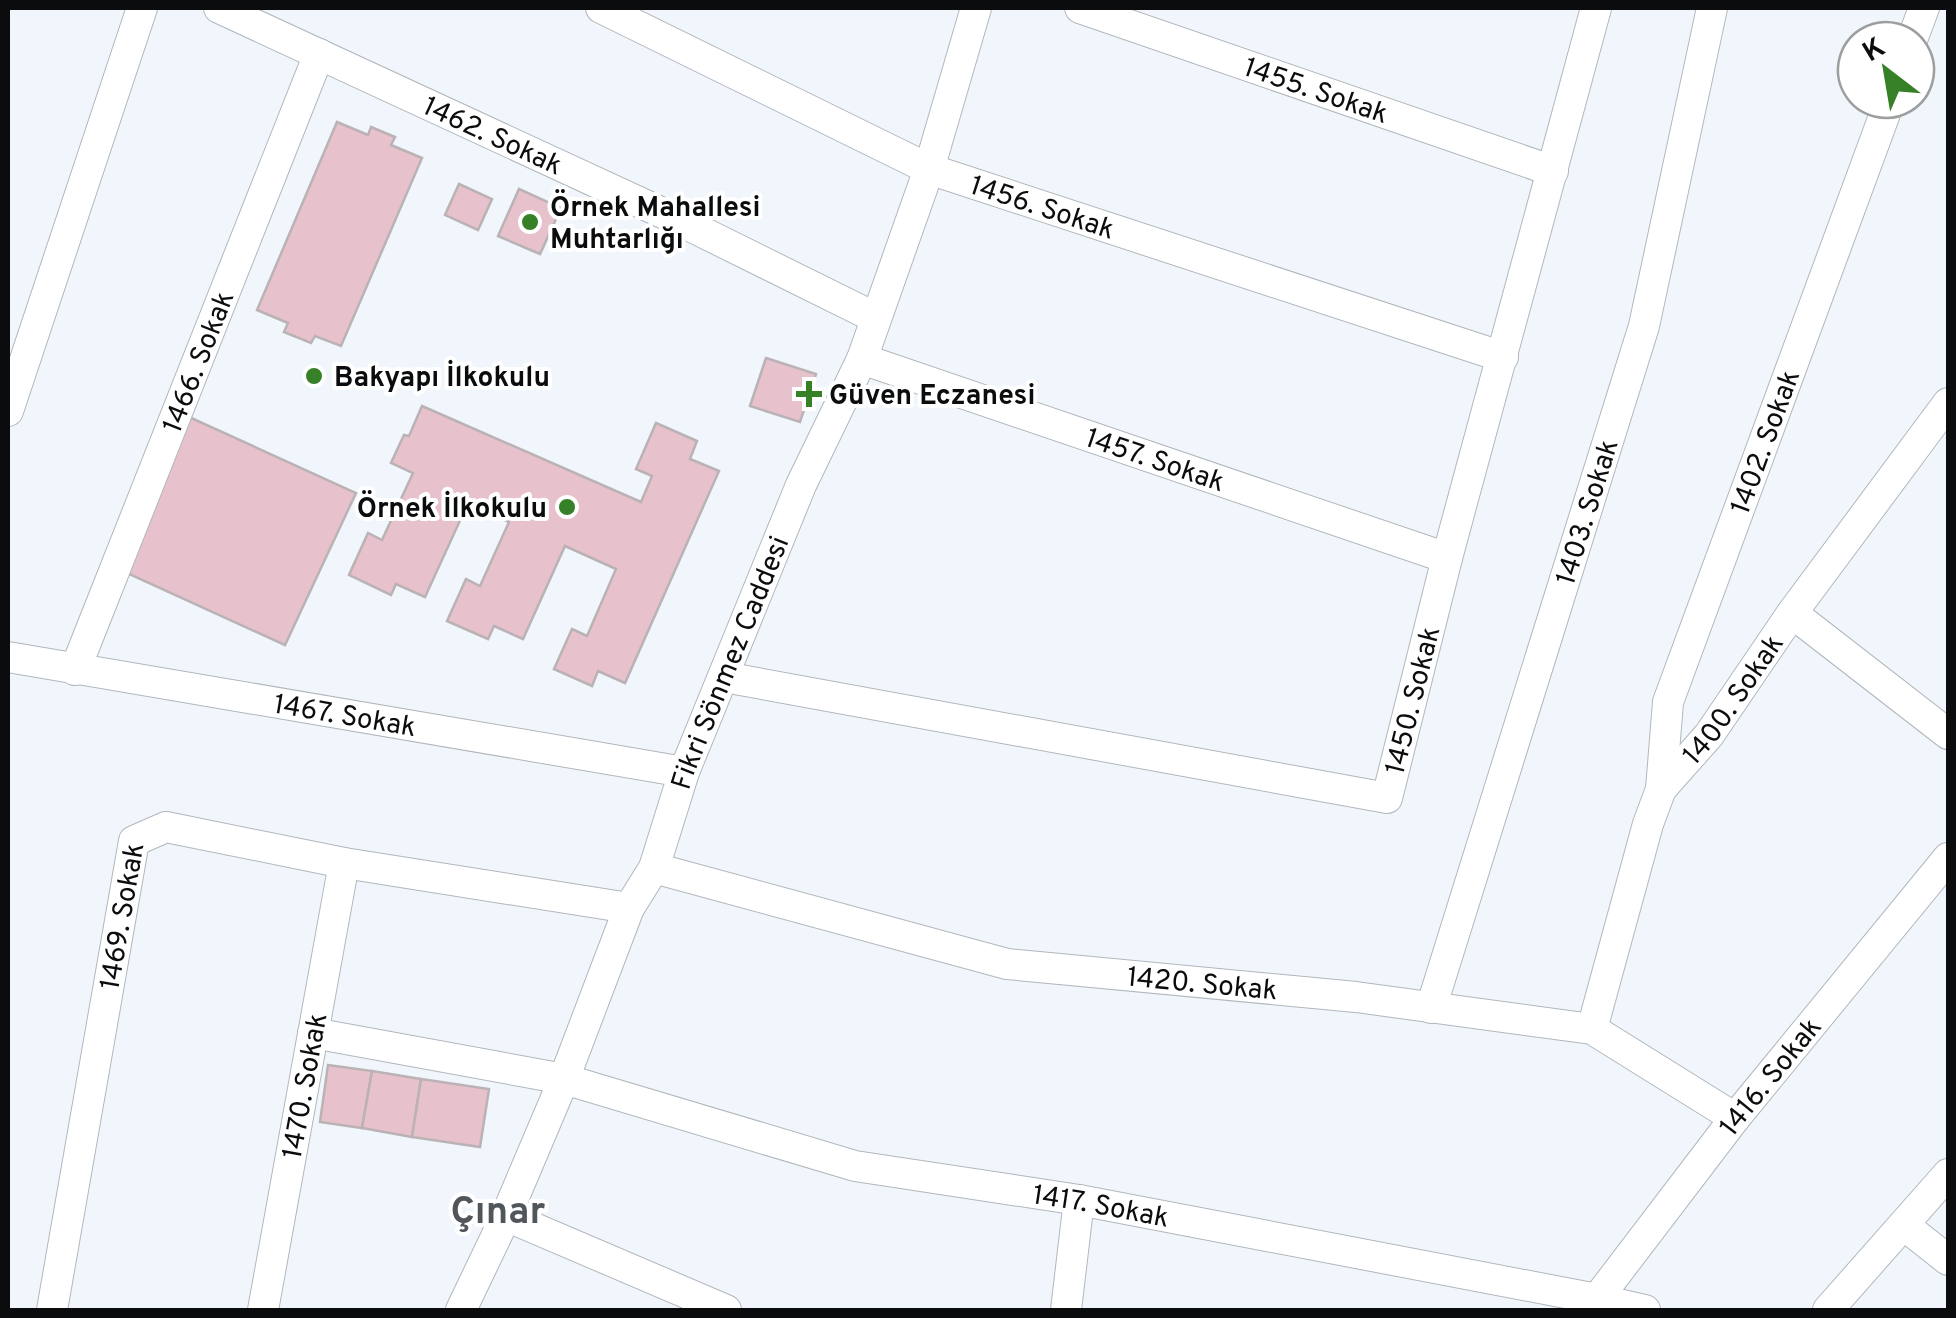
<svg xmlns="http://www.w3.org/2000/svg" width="1956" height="1318" font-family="Overpass,sans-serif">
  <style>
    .building { fill: #e7c2cc; stroke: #bab2b4; stroke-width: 2.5 }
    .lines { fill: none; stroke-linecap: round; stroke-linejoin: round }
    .street-casing { stroke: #b1b7bc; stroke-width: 32 }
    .street { stroke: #fff; stroke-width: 30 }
    .poi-dot { fill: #368027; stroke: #fff; stroke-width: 4 }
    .labels { text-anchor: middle; stroke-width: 8; stroke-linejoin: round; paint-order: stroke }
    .street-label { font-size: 28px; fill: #0a0c0d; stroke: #fff }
    .poi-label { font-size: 28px; font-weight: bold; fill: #0a0c0d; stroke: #fff; text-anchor: start }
    .district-label { font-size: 38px; font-weight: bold; fill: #51565b; stroke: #fff }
  </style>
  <rect width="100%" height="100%" fill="#f0f6fc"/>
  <g class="building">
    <path d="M337 122 368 135 371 127 395 137 391 145 422 158 341 346 315 336 311 343 284 332 288 323 257 310Z"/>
    <path d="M459 184 492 199 478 230 445 215Z"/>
    <path d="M519 189 561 208 540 254 498 236Z"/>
    <path d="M766 358 816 374 800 422 750 406Z"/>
    <path d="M422 406 641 502 652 476 636 469 656 423 697 441 690 459 719 471 625 683 598 671 592 686 554 669 572 629 587 636 616 569 565 546 523 639 494 626 488 639 447 621 466 579 480 586 509 522 468 503 425 597 396 584 391 595 349 575 368 533 382 540 413 473 391 463 404 435 409 436Z"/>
    <path d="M189 417 356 493 285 645 118 569Z"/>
    <path d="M328 1065 372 1071 362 1128 320 1122Z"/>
    <path d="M372 1071 421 1079 412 1137 362 1128Z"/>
    <path d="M421 1079 489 1089 480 1147 412 1137Z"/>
  </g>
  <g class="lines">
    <defs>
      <g id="street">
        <path id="s1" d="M219 8 680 221 876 318"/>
        <path id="s2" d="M601 8 929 169 1503 357"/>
        <path id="s3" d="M1080 8 1553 171"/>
        <path d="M1912 40 1924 8"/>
        <path id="s4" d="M862 359 1447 558"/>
        <path d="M8 411 142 8"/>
        <path d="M1792 613 1948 734"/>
        <path id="s5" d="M8 657 684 772"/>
        <path id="s6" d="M75 670 319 54"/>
        <path id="s7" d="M724 677 1387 798 1447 558 1596 8"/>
        <path id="s8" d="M1661 789 1668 702 1890 100"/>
        <path id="s9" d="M654 868 1007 964 1356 997 1592 1029 1735 1118"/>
        <path id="s10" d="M1431 1008 1644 326 1712 8"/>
        <path id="s11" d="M1592 1029 1648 824 1661 789 1709 735 1792 613 1948 403"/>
        <path id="s12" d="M313 1033 564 1079 855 1166 1079 1200 1597 1299 1645 1310"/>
        <path d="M506 1216 726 1310"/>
        <path d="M1905 1226 1948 1260"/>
        <path id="s13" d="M1597 1299 1735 1118 1948 858"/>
        <path id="s14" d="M52 1310 134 841 166 827 344 863 629 908"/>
        <path id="s15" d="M263 1310 344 863"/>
        <path id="s16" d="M461 1310 506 1216 564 1079 629 908 654 868 684 772 801 485 862 359 929 169 976 8"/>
        <path d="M1066 1310 1079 1200"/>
        <path d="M1828 1310 1948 1174"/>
      </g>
    </defs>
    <use href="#street" class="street-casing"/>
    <use href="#street" class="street"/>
  </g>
  <g class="poi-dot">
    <circle cx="530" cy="222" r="10"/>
    <circle cx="314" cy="376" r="10"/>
    <path d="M804 379h10v10h10v10h-10v10h-10v-10h-10v-10h10z"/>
    <circle cx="567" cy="507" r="10"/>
  </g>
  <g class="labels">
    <g class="street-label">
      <text dy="10" stroke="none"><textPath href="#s3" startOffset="250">1455. Sokak</textPath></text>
      <text dy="10" stroke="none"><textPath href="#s1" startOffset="302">1462. Sokak</textPath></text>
      <text dy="10" stroke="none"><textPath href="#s2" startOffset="485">1456. Sokak</textPath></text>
      <text dy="10" stroke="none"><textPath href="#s6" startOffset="332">1466. Sokak</textPath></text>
      <text dy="10" stroke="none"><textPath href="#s8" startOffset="365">1402. Sokak</textPath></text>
      <text dy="10" stroke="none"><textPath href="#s4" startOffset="310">1457. Sokak</textPath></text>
      <text dy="10" stroke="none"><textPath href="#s10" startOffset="520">1403. Sokak</textPath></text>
      <text dy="10" stroke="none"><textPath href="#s16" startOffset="702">Fikri Sönmez Caddesi</textPath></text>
      <text dy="10" stroke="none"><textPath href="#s11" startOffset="365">1400. Sokak</textPath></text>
      <text dy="10" stroke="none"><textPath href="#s7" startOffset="775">1450. Sokak</textPath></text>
      <text dy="10" stroke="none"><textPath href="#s5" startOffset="342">1467. Sokak</textPath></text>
      <text dy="10" stroke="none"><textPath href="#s14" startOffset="400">1469. Sokak</textPath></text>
      <text dy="10" stroke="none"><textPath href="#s9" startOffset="562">1420. Sokak</textPath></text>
      <text dy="10" stroke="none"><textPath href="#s13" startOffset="282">1416. Sokak</textPath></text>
      <text dy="10" stroke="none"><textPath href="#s15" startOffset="228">1470. Sokak</textPath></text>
      <text dy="10" stroke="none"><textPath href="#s12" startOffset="808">1417. Sokak</textPath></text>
    </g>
    <g class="poi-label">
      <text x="550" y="216">Örnek Mahallesi<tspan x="550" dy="32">Muhtarlığı</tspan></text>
      <text x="334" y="386">Bakyapı İlkokulu</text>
      <text x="829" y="404">Güven Eczanesi</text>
      <text x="547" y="517" text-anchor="end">Örnek İlkokulu</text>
    </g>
    <g class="district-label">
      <text x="498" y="1223">Çınar</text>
    </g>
  </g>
  <rect width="1956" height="1318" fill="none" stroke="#0a0c0d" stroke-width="20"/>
  <g transform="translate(1886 70) rotate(329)"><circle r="48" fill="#ffffff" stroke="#9d9e9e" stroke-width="2.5"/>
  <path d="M0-8L18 38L0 25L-18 38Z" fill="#368027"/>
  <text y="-15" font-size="28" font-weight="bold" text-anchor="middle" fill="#0a0c0d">K</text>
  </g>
</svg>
